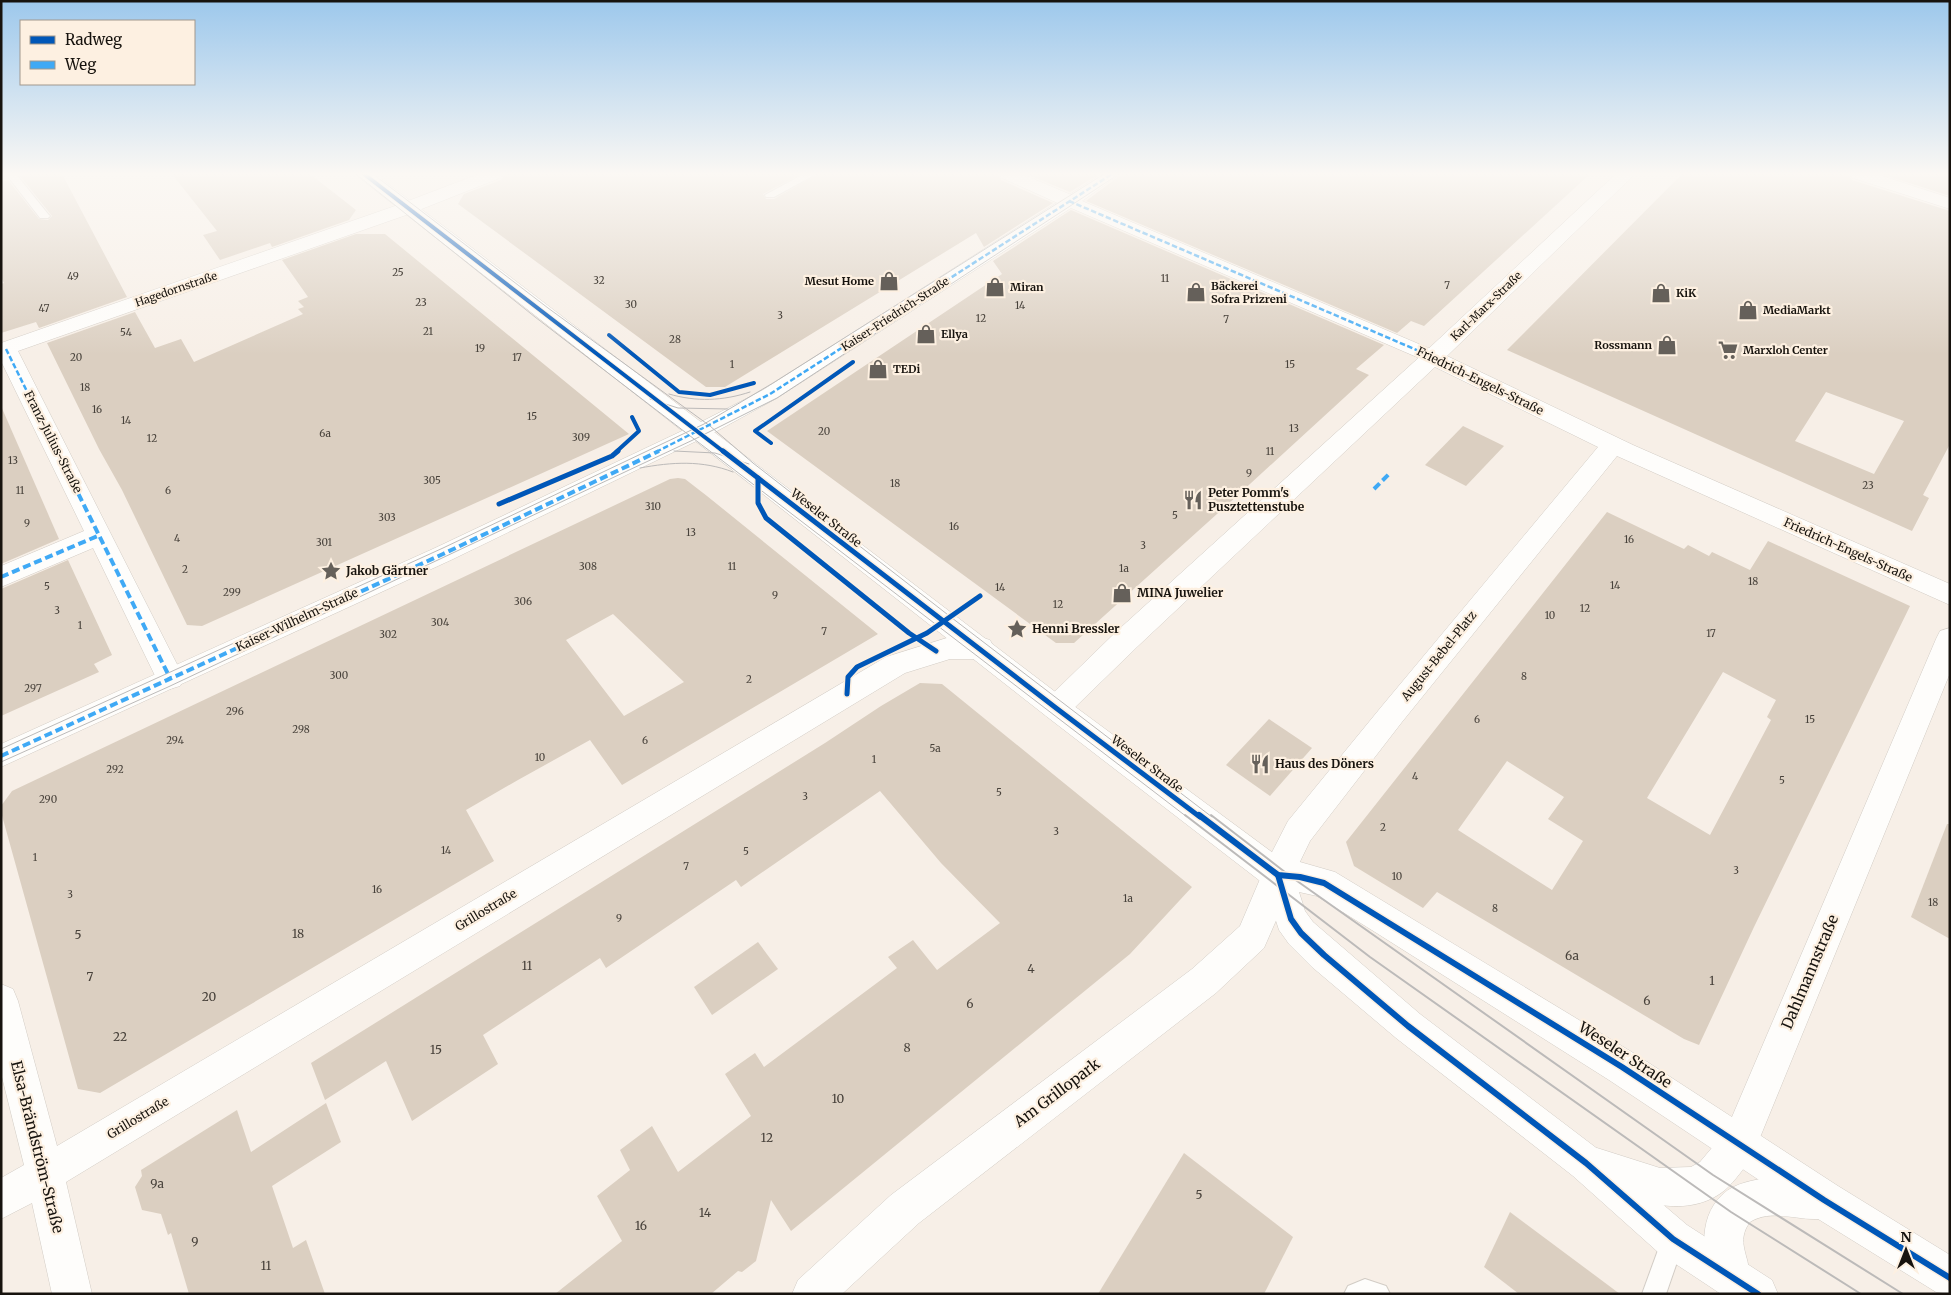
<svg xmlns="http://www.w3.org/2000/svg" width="1951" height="1295" font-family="Merriweather,serif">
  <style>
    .building { fill: #dbcfc1; fill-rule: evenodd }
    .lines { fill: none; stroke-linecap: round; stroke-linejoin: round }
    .service-casing { stroke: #d2ccc5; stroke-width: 2 }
    .pedestrian-casing { stroke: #d2ccc5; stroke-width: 1 }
    .minor-casing { stroke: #d2ccc5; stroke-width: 1 }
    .secondary-casing { stroke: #d2ccc5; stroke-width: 1 }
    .service { fill: #fefdfb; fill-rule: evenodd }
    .pedestrian { fill: #fefdfb; fill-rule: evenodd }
    .minor { fill: #fefdfb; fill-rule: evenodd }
    .secondary { fill: #fefdfb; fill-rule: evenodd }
    .tram-far1 { stroke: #bcbab9; stroke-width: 1 }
    .tram { stroke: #bcbab9; stroke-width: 2 }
    .quiet-far1 { stroke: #3fa9f5; stroke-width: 2.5; stroke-dasharray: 5.5 2.5; stroke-linecap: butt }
    .quiet { stroke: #3fa9f5; stroke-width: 4; stroke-dasharray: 8 4; stroke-linecap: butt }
    .cycleway-far2-casing { stroke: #fdf0e1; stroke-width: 6 }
    .cycleway-far1-casing { stroke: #fdf0e1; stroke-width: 8 }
    .cycleway-casing { stroke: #fdf0e1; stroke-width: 9 }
    .cycleway-far2 { stroke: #0057b8; stroke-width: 4 }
    .cycleway-far1 { stroke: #0057b8; stroke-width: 5 }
    .cycleway { stroke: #0057b8; stroke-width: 6 }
    .labels { text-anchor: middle; stroke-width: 4.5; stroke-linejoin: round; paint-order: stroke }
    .number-label { font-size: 10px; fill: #48423b }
    .far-poi-label { font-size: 11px; font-weight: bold; fill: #17130e; stroke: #fdf0e1; text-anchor: start }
    .far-street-label { font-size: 11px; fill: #17130e; stroke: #fdf0e1 }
    .street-label { font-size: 12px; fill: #17130e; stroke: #fdf0e1 }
    .poi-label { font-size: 12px; font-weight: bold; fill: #17130e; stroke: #fdf0e1; text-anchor: start }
    .near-number-label { font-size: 12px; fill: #48423b }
    .near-street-label { font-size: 15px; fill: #17130e; stroke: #fdf0e1 }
  </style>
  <rect width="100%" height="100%" fill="#f7efe7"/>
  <g class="building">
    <path d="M28 174H62L127 297 39 328 36 322 1 333V284L4 283 1 277V182L8 180 39 219 48 220 52 216 20 176Z"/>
    <path d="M172 174H310L356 210 349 220 272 247 270 243 220 260 203 235 217 231Z"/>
    <path d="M505 174H801L763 194 766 199H774L818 174H997L1001 180 1053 203 984 247 976 233 725 387H706L458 204 464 194 501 180Z"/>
    <path d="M1026 174H1099L1070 192Z"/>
    <path d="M1122 174H1590L1424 326 1411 321 1397 333 1086 201Z"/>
    <path d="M1682 174H1848L1852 180 1950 211V444L1923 495 1929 498 1912 531 1507 350ZM1826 392 1904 421 1874 474 1795 441Z"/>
    <path d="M1881 174H1950V196Z"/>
    <path d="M1071 210 1384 345 1356 369 1369 375 1238 495 1074 643H1056L767 431 1002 274 993 261Z"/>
    <path d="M356 234H385L629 434 202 626 187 625 122 490 99 449 47 343 135 312 155 348 181 339 194 362 303 314 298 309 304 307 298 301 308 297 282 260Z"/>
    <path d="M1 406 59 539 1 564Z"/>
    <path d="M1463 426 1504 446 1466 486 1425 465Z"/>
    <path d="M678 478 685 479 707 496 878 634 622 785 590 740 518 780 466 810 494 861 100 1093 78 1089 1 812V806L12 791 592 516 670 479ZM613 614 684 682 624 716 566 640Z"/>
    <path d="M1607 512 1684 549 1688 545 1709 556 1712 552 1750 570 1768 541 1910 606 1754 927 1699 1045 1684 1039 1437 892 1423 908 1354 866 1346 842ZM1723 672 1776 700 1767 717 1771 720 1710 835 1647 798ZM1507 761 1564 797 1548 819 1583 841 1552 890 1458 830Z"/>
    <path d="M68 560 112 655 94 664 99 672 1 716V589Z"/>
    <path d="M920 683 942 684 1192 887 1130 954 791 1231 771 1200 756 1261 742 1272 738 1271 711 1294H555L622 1241 597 1196 630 1170 620 1150 652 1126 678 1172 751 1116 725 1074 755 1053 764 1067 897 968 888 957 913 940 937 970 1000 923 941 863 880 791 741 887 736 880 606 968 600 958 483 1035 498 1064 412 1121 386 1061 325 1100 311 1063 825 743 881 706Z"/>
    <path d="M1269 719 1312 748 1270 796 1226 765Z"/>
    <path d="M1947 824H1950V939L1911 917Z"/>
    <path d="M758 942 778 969 712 1015 694 987Z"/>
    <path d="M326 1103 341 1142 272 1186 293 1248 306 1240 325 1294H189L171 1233 168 1235 161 1214 142 1210 135 1187 142 1176 141 1170 237 1110 251 1152Z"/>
    <path d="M1184 1153 1293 1237 1264 1294H1098Z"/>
    <path d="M1510 1212 1620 1294H1519L1484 1267Z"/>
  </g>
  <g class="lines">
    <defs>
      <g id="service">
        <path d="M6 174H16L48 214 50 216 48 218H40Z"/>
        <path d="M804 174H816L774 197H766L765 195Z"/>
        <path d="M1673 1227 1681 1231 1685 1239 1666 1294H1642L1665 1231Z"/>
        <path d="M1365 1279 1386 1286 1390 1294H1344L1348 1286Z"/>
      </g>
      <path id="pedestrian" d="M1102 174H1120L1082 201 1440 353 1442 357 1440 361 1433 363 1426 361 1071 208 777 398 717 431 451 560 1 767V744L435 548 703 421 763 390Z"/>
      <g id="minor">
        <path d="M479 174H503L500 178 409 214 18 351 184 678 180 686 170 689 160 686 93 548 1 587V566L84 531 1 361V343L395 206Z"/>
        <path d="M999 174H1022L1076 197 1078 201 1076 205 1069 207 1062 205 1002 178Z"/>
        <path d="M1616 174H1635L1447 356 1633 445 1950 584V605L1617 456 1402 722 1310 841 1295 872 1278 916 1264 948 1216 993 919 1223 842 1294H792L798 1280 891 1195 1192 969 1240 926 1269 858 1288 821 1382 706 1598 447 1435 367 1137 647 1066 716 1056 720 1046 716 1042 708 1046 700 1117 631 1425 352Z"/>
        <path d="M1850 174H1876L1950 198V209L1853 178Z"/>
        <path d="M1950 628V673L1752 1157C1744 1168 1735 1181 1725 1190 1684 1223 1627 1198 1584 1180L1578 1167 1584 1154 1597 1148 1660 1168 1691 1167 1700 1162 1726 1131 1936 639 1940 631Z"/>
        <path d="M950 637H980L990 640 994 648 990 656 980 659H950L905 673 66 1182 92 1294H52L32 1203 1 1219V1178L24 1165 1 1073V984L13 989 18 1001 57 1146 886 657Z"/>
        <path d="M1776 1177 1820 1181 1834 1186 1839 1200 1834 1214C1829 1216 1823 1219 1818 1219 1796 1220 1771 1209 1750 1222 1735 1242 1750 1256 1749 1275 1749 1280 1745 1286 1743 1290 1733 1295 1725 1295 1715 1290 1703 1261 1696 1220 1722 1195 1735 1182 1758 1179 1776 1177Z"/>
      </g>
      <path id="secondary" d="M355 174H375L1066 700 1284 861 1300 862 1335 872 1635 1054 1838 1186 1950 1255V1294L1936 1292 1810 1214 1609 1080 1375 932 1317 896 1299 892 1305 911 1313 922 1420 1014 1599 1150 1687 1225 1772 1280 1778 1294H1721L1659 1253 1573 1176 1396 1038 1312 967 1289 944 1279 930 1264 884 1046 716Z"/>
    </defs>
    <use href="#service" class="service-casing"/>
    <use href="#pedestrian" class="pedestrian-casing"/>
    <use href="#minor" class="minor-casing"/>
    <use href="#secondary" class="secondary-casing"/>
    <use href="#service" class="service"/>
    <use href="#pedestrian" class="pedestrian"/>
    <use href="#minor" class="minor"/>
    <use href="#secondary" class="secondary"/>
    <g class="tram-far1">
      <path d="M356 174 535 317 1187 817"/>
      <path d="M373 174 548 308 710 426 753 463 952 618 1212 817"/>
      <path d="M669 394C696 402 723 401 750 392"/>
      <path d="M650 399 678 408 728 409"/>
      <path d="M674 451 715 453 749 464"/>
      <path d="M640 468C672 462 702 460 733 472"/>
      <path d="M1 749 443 548 704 424 773 383 1104 174"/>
      <path d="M1 762 168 687 695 439 777 398 1119 174"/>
    </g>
    <g class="tram">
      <path d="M1185 815 1370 957 1731 1212 1861 1294"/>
      <path d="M1211 815 1290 876 1713 1175 1903 1294"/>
    </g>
    <g class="quiet-far1">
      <path d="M1069 201 1433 357"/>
      <path d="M6 349 57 452"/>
      <path d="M656 452 770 394 1112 174"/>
    </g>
    <g class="quiet">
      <path d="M57 451 170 678"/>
      <path d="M1374 489 1389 474"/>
      <path d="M1 577 100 535"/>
      <path d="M1 756 443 554 659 451"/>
    </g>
    <defs>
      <g id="cycleway-far2">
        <path d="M364 174 724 452"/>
        <path d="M609 335 679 392 710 395 754 383"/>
        <path d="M771 443 755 431 853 362"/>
        <path d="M616 452 639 431 632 417"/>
      </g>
      <g id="cycleway-far1">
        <path d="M723 451 1056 708 1200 817"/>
        <path d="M758 478V503L766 518 909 633 936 651"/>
        <path d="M499 504 612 456 618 451"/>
        <path d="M847 694 848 677 857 667 927 633 980 596"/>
      </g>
      <g id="cycleway">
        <path d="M1199 815 1278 875 1300 877 1324 883 1622 1067 1824 1200 1950 1278"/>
        <path d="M1278 875 1291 919 1301 933 1324 955 1408 1026 1586 1163 1673 1239 1758 1294"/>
      </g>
    </defs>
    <use href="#cycleway-far2" class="cycleway-far2-casing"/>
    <use href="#cycleway-far1" class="cycleway-far1-casing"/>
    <use href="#cycleway" class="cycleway-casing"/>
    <use href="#cycleway-far2" class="cycleway-far2"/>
    <use href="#cycleway-far1" class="cycleway-far1"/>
    <use href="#cycleway" class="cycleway"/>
  </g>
  <linearGradient id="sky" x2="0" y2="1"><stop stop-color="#9dc8ec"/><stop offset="0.49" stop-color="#fbf8f4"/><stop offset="1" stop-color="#fbf8f4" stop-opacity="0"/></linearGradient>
  <rect width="1951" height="355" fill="url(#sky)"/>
  <defs>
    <symbol id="shop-bare" viewBox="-9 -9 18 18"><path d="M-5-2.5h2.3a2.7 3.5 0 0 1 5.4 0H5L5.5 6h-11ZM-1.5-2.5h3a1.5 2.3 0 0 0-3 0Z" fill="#65605a" stroke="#fdf0e1" stroke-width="2.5" paint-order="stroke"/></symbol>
    <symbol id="supermarket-bare" viewBox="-9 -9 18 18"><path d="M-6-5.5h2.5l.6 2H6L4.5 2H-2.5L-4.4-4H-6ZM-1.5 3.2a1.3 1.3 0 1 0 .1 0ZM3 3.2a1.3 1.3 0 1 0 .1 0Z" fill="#65605a" stroke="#fdf0e1" stroke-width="2.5" paint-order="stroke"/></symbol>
    <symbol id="restaurant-bare" viewBox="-9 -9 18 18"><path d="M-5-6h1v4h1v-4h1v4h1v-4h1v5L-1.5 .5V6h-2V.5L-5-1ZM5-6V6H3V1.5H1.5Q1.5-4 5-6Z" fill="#65605a" stroke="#fdf0e1" stroke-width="2.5" paint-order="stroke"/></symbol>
    <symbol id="sight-bare" viewBox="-9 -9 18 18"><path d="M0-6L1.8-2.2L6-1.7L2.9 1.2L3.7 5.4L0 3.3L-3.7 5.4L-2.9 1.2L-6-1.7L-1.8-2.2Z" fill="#65605a" stroke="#fdf0e1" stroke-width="2.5" paint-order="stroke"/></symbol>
  </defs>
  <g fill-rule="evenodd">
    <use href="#shop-bare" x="875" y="267" width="28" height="28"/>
    <use href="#shop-bare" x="981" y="273" width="28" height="28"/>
    <use href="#shop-bare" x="1182" y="278" width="28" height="28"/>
    <use href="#shop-bare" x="1647" y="279" width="28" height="28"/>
    <use href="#shop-bare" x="1734" y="296" width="28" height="28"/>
    <use href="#shop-bare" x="912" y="320" width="28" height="28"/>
    <use href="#shop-bare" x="1653" y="331" width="28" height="28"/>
    <use href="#supermarket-bare" x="1714" y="336" width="28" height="28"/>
    <use href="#shop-bare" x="864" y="355" width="28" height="28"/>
    <use href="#restaurant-bare" x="1179" y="486" width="28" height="28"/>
    <use href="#sight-bare" x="317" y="557" width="28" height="28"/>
    <use href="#shop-bare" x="1108" y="579" width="28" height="28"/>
    <use href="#sight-bare" x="1003" y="615" width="28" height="28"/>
    <use href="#restaurant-bare" x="1246" y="750" width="28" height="28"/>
  </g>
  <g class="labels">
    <g class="number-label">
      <text x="398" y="276">25</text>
      <text x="73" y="280">49</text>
      <text x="1165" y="282">11</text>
      <text x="599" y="284">32</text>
      <text x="1447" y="289">7</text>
      <text x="421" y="306">23</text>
      <text x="631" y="308">30</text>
      <text x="1020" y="309">14</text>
      <text x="44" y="312">47</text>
      <text x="780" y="319">3</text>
      <text x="981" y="322">12</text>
      <text x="1226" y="323">7</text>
      <text x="428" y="335">21</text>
      <text x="126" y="336">54</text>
      <text x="675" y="343">28</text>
      <text x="480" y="352">19</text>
      <text x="76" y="361">20</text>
      <text x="517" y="361">17</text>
      <text x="732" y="368">1</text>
      <text x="1290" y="368">15</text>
      <text x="85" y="391">18</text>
      <text x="97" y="413">16</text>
      <text x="532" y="420">15</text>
      <text x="126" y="424">14</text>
      <text x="1294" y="432">13</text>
      <text x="824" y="435">20</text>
      <text x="325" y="437">6a</text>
      <text x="581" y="441">309</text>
      <text x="152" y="442">12</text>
      <text x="1270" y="455">11</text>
      <text x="13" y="464">13</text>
      <text x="1249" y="477">9</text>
      <text x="432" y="484">305</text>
      <text x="895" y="487">18</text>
      <text x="1868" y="489">23</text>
      <text x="20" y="494">11</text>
      <text x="168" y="494">6</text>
      <text x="653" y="510">310</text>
      <text x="1175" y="519">5</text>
      <text x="387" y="521">303</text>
      <text x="27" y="527">9</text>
      <text x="954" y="530">16</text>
      <text x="691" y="536">13</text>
      <text x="177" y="542">4</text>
      <text x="1629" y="543">16</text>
      <text x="324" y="546">301</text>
      <text x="1143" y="549">3</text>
      <text x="588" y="570">308</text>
      <text x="732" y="570">11</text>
      <text x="1124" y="572">1a</text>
      <text x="185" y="573">2</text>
      <text x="1753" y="585">18</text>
      <text x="1615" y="589">14</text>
      <text x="47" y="590">5</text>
      <text x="1000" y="591">14</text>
      <text x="232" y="596">299</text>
      <text x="775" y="599">9</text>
      <text x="523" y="605">306</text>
      <text x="1058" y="608">12</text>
      <text x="1585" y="612">12</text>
      <text x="57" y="614">3</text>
      <text x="1550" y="619">10</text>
      <text x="440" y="626">304</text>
      <text x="80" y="629">1</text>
      <text x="824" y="635">7</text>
      <text x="1711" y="637">17</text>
      <text x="388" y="638">302</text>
      <text x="339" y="679">300</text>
      <text x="1524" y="680">8</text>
      <text x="749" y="683">2</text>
      <text x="33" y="692">297</text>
      <text x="235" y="715">296</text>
      <text x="1477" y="723">6</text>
      <text x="1810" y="723">15</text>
      <text x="301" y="733">298</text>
      <text x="175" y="744">294</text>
      <text x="645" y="744">6</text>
      <text x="935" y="752">5a</text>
      <text x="540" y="761">10</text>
      <text x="874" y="763">1</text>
      <text x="115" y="773">292</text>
      <text x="1415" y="780">4</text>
      <text x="1782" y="784">5</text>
      <text x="999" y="796">5</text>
      <text x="805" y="800">3</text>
      <text x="48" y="803">290</text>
      <text x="1383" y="831">2</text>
      <text x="1056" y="835">3</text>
      <text x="446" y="854">14</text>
      <text x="746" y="855">5</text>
      <text x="35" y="861">1</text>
      <text x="686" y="870">7</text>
      <text x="1736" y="874">3</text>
      <text x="1397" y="880">10</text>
      <text x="377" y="893">16</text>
      <text x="70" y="898">3</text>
      <text x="1128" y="902">1a</text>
      <text x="1933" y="906">18</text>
      <text x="1495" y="912">8</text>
      <text x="619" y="922">9</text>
    </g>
    <g class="far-poi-label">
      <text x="874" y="285" text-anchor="end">Mesut Home</text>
      <text x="1211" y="290">Bäckerei<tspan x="1211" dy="13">Sofra Prizreni</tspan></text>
      <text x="1010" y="291">Miran</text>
      <text x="1676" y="297">KiK</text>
      <text x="1763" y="314">MediaMarkt</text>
      <text x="941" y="338">Ellya</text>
      <text x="1652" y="349" text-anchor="end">Rossmann</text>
      <text x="1743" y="354">Marxloh Center</text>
      <text x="893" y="373">TEDi</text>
    </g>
    <g class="far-street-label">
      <text transform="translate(176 289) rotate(-19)" y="4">Hagedornstraße</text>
      <text transform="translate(1486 306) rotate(-44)" y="4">Karl-Marx-Straße</text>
      <text transform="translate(895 314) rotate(-33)" y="4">Kaiser-Friedrich-Straße</text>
    </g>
    <g class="street-label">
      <text transform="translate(1480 381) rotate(26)" y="4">Friedrich-Engels-Straße</text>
      <text transform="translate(53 442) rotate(63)" y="4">Franz-Julius-Straße</text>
      <text transform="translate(826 518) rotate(38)" y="4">Weseler Straße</text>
      <text transform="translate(1848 550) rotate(24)" y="4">Friedrich-Engels-Straße</text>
      <text transform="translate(297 620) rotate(-25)" y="4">Kaiser-Wilhelm-Straße</text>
      <text transform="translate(1439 656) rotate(-51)" y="4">August-Bebel-Platz</text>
      <text transform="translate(1147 764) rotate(37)" y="4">Weseler Straße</text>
      <text transform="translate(486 910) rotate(-31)" y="4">Grillostraße</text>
      <text transform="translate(138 1118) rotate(-31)" y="4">Grillostraße</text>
    </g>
    <g class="poi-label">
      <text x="1208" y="497">Peter Pomm's<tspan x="1208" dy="14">Pusztettenstube</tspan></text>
      <text x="346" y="575">Jakob Gärtner</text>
      <text x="1137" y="597">MINA Juwelier</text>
      <text x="1032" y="633">Henni Bressler</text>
      <text x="1275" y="768">Haus des Döners</text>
    </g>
    <g class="near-number-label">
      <text x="298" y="938">18</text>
      <text x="78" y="939">5</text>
      <text x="1572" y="960">6a</text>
      <text x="527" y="970">11</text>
      <text x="1031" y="973">4</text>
      <text x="90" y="981">7</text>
      <text x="1712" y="985">1</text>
      <text x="209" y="1001">20</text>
      <text x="1647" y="1005">6</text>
      <text x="970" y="1008">6</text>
      <text x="120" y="1041">22</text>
      <text x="907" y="1052">8</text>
      <text x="436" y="1054">15</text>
      <text x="838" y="1103">10</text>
      <text x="767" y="1142">12</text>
      <text x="157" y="1188">9a</text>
      <text x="1199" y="1199">5</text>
      <text x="705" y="1217">14</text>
      <text x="641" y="1230">16</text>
      <text x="195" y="1246">9</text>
      <text x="266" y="1270">11</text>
    </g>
    <g class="near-street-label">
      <text transform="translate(1810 972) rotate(-67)" y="5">Dahlmannstraße</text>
      <text transform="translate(1625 1055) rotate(33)" y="5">Weseler Straße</text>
      <text transform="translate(1057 1093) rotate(-37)" y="5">Am Grillopark</text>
      <text transform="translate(37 1147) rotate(76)" y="5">Elsa-Brändström-Straße</text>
    </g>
  </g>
  <rect width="1951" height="1295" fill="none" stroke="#17130e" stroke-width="5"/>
  <rect x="20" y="20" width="175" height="65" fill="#fdf0e1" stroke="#a1988d"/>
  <rect x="30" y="36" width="25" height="8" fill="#0057b8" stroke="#a1988d"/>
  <text x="65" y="45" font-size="15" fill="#17130e">Radweg</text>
  <rect x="30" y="61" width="25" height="8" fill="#3fa9f5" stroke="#a1988d"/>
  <text x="65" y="70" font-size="15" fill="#17130e">Weg</text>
  <g transform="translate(1906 1250)" stroke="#fdf0e1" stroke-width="4" paint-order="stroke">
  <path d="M0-4L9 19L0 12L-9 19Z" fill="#17130e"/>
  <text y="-8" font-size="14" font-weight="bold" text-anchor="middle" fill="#17130e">N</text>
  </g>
</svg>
